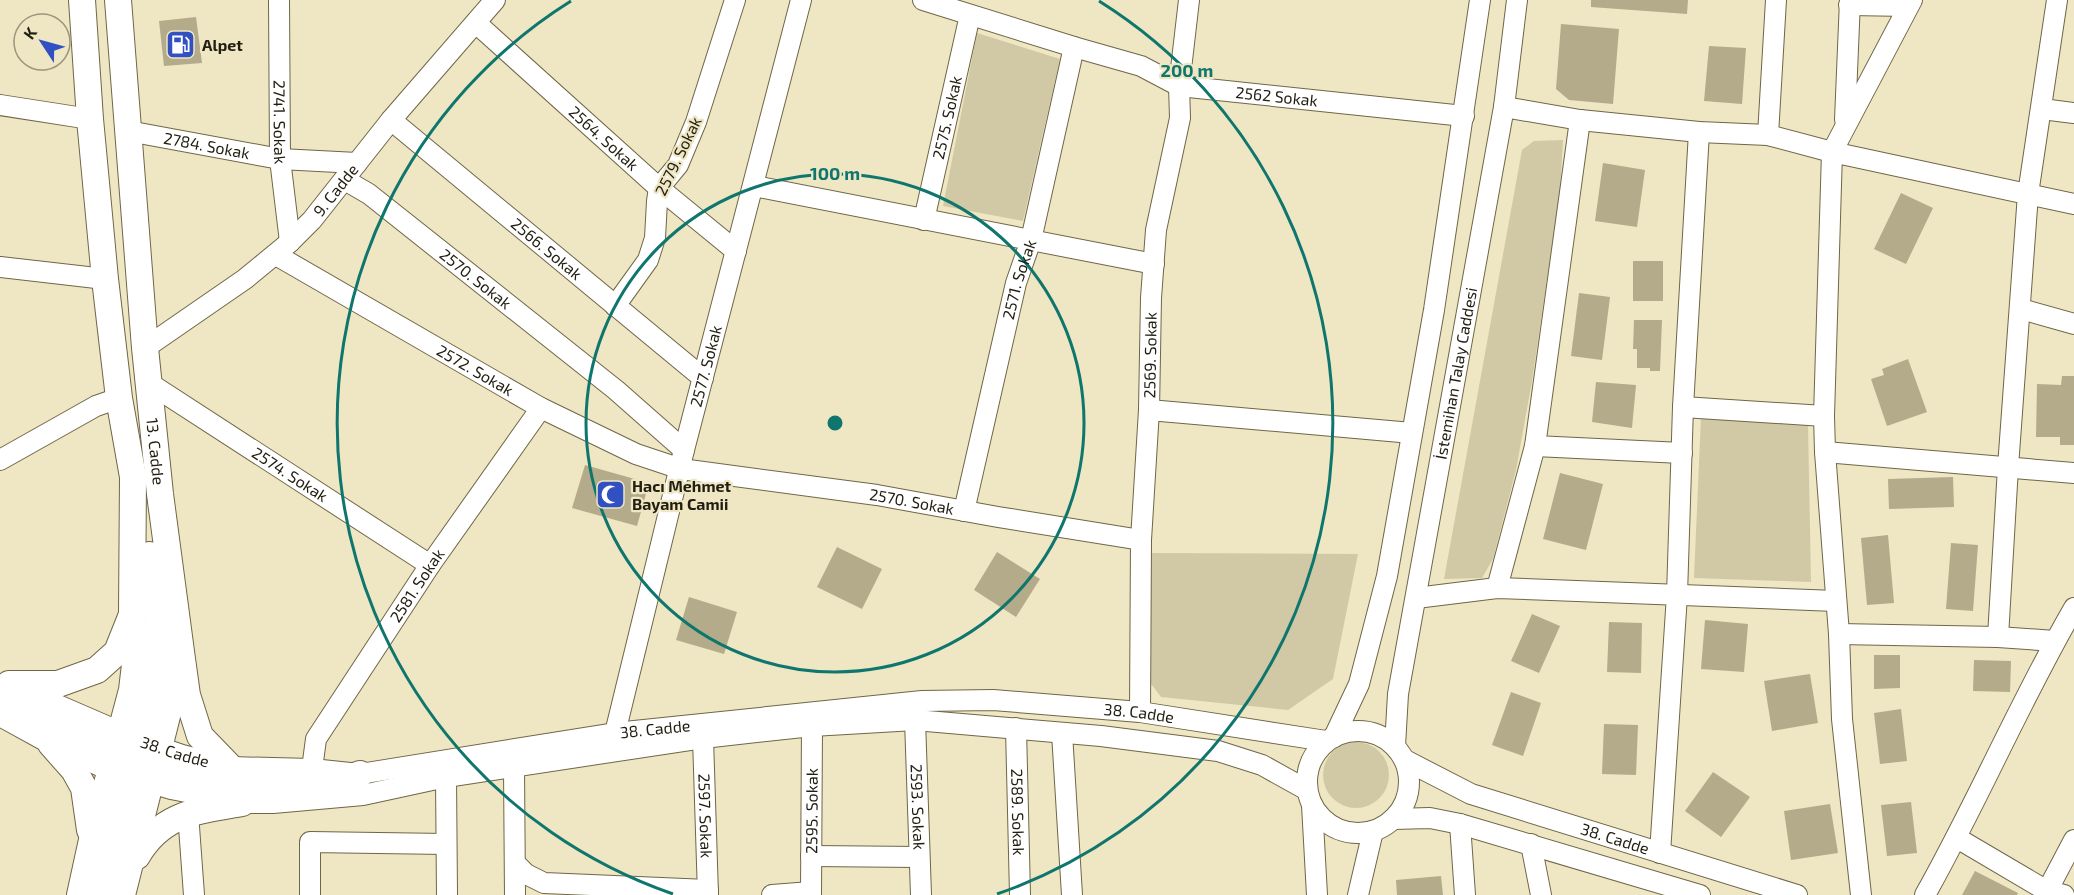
<svg xmlns="http://www.w3.org/2000/svg" width="2074" height="895" font-family="'Exo 2',sans-serif">
  <style>
    .green { fill: #d1c8a6 }
    .building { fill: #b4ab8a }
    .lines { fill: none; stroke-linecap: round; stroke-linejoin: round }
    .minor-casing { stroke: #6f6647; stroke-width: 22 }
    .major-casing { stroke: #6f6647; stroke-width: 28 }
    .minor { stroke: #fff; stroke-width: 20 }
    .major { stroke: #fff; stroke-width: 26 }
    .ring { fill: none; stroke: #0f766e; stroke-width: 3 }
    .labels { text-anchor: middle; stroke-width: 4.5; stroke-linejoin: round; paint-order: stroke }
    .poi-label { font-size: 16px; font-weight: bold; fill: #211e11; stroke: #efe6c3; text-anchor: start }
    .street-label { font-size: 16px; fill: #211e11; stroke: #efe6c3 }
    .centre { fill: #0f766e; stroke: #efe6c3; stroke-width: 3 }
    .ring-label { font-size: 18px; text-anchor: middle; font-weight: bold; fill: #0f766e; stroke: #efe6c3; stroke-width: 4.5; stroke-linejoin: round; paint-order: stroke }
  </style>
  <rect width="100%" height="100%" fill="#efe6c3"/>
  <g class="green">
    <path d="M977 33 1060 59 1023 221 943 206Z"/>
    <path d="M1563 140 1560 192 1532 381 1516 470 1493 559 1482 578 1444 579 1522 150 1534 141Z"/>
    <path d="M1701 417 1808 424 1811 582 1694 578Z"/>
    <path d="M1152 553 1358 554 1333 679 1288 710 1161 697 1148 680Z"/>
    <circle cx="1356" cy="775" r="33"/>
  </g>
  <g class="building">
    <path d="M1591 0H1688L1687 14 1591 7Z"/>
    <path d="M196 17 202 63 164 66 159 21Z"/>
    <path d="M1561 24 1619 29 1613 104 1569 100 1556 89Z"/>
    <path d="M1709 46 1746 48 1742 104 1704 101Z"/>
    <path d="M1603 163 1645 170 1637 227 1595 221Z"/>
    <path d="M1901 193 1933 208 1906 264 1874 249Z"/>
    <rect x="1633" y="261" width="30" height="40"/>
    <path d="M1579 293 1610 297 1602 360 1571 356Z"/>
    <path d="M1634 320H1662L1660 371H1650V368H1637V349H1633Z"/>
    <path d="M1908 359 1927 412 1887 426 1871 379 1884 375 1882 369Z"/>
    <path d="M2062 376H2074V445H2060V437H2036L2037 384 2061 385Z"/>
    <path d="M1596 382 1636 385 1632 428 1592 422Z"/>
    <path d="M585 465 649 483 637 526 572 508Z"/>
    <path d="M1560 473 1603 484 1586 550 1543 539Z"/>
    <path d="M1953 477 1954 507 1889 509 1888 479Z"/>
    <path d="M1888 535 1894 603 1867 605 1861 538Z"/>
    <path d="M1951 543 1978 545 1973 611 1946 609Z"/>
    <path d="M837 547 882 569 862 609 817 587Z"/>
    <path d="M997 552 1040 579 1016 617 974 590Z"/>
    <path d="M689 597 737 612 724 654 676 640Z"/>
    <path d="M1532 614 1560 626 1539 673 1511 661Z"/>
    <path d="M1705 620 1748 624 1744 672 1701 669Z"/>
    <path d="M1609 622 1642 623 1641 673 1607 672Z"/>
    <path d="M1874 655H1900V688L1874 689Z"/>
    <path d="M1974 660 2011 661 2010 692 1973 691Z"/>
    <path d="M1810 674 1818 723 1772 731 1764 681Z"/>
    <path d="M1511 692 1541 703 1523 756 1492 745Z"/>
    <path d="M1901 709 1907 761 1880 764 1874 713Z"/>
    <path d="M1604 724 1638 725 1636 775 1602 774Z"/>
    <path d="M1713 772 1750 797 1721 837 1685 811Z"/>
    <path d="M1911 802 1917 853 1887 856 1881 805Z"/>
    <path d="M1830 804 1838 853 1791 860 1784 811Z"/>
    <path d="M1975 871 2018 893 2017 895H1962Z"/>
    <path d="M1441 876 1443 895H1397L1396 880Z"/>
  </g>
  <g class="lines">
    <defs>
      <g id="minor">
        <path id="s1" d="M279 0 280 159 290 242"/>
        <path id="s2" d="M923 0 1074 47 1141 66 1179 86 1464 116"/>
        <path d="M1849 5 1908 6"/>
        <path id="s3" d="M476 23 659 188 736 251"/>
        <path d="M0 105 90 119"/>
        <path d="M1504 107 1580 120 1699 132 1768 135 1832 152 1912 0"/>
        <path d="M2042 109 2074 113"/>
        <path id="s4" d="M391 120 703 378"/>
        <path d="M1845 120 1850 0"/>
        <path id="s5" d="M128 131 280 159 357 163"/>
        <path d="M1768 135 1776 0"/>
        <path id="s6" d="M345 180 369 194 616 390 684 450"/>
        <path d="M754 186 1154 264"/>
        <path id="s7" d="M924 220 970 15"/>
        <path id="s8" d="M276 255 541 408 636 454 681 469 877 495 998 517 1141 540"/>
        <path d="M0 267 105 279"/>
        <path d="M615 306 648 260 655 238 657 201 659 188 678 165 696 122 735 0"/>
        <path d="M2021 309 2074 324"/>
        <path id="s9" d="M145 348 245 279 290 242 312 220 391 120 495 0"/>
        <path id="s10" d="M149 383 430 565"/>
        <path d="M1683 407 1824 416"/>
        <path d="M1149 410 1412 433"/>
        <path d="M1535 446 1682 453"/>
        <path d="M1825 452 2074 473"/>
        <path d="M0 460 96 406 119 398"/>
        <path id="s11" d="M964 511 1016 283 1031 240 1074 47"/>
        <path d="M1497 588 1535 446 1580 120"/>
        <path d="M1416 598 1497 588 1836 601"/>
        <path d="M1839 634 1998 637 2055 641"/>
        <path d="M1998 637 2008 467 2028 194 2057 0"/>
        <path id="s12" d="M14 686 141 741 182 755 230 767 312 769 360 774 615 733 922 701 993 700 1140 712 1326 741"/>
        <path id="s13" d="M1140 712 1141 540 1149 410 1151 298 1156 230 1180 118 1179 86 1189 0"/>
        <path d="M0 716 51 744 111 771 171 789 242 803H273L363 795 446 777 703 738 812 726 915 720 1101 736 1218 751 1262 765 1307 790"/>
        <path id="s14" d="M915 720 921 895"/>
        <path id="s15" d="M1016 728 1020 895"/>
        <circle cx="1358" cy="782" r="51"/>
        <path id="s16" d="M615 733 684 450 801 0"/>
        <path d="M1062 733 1072 895"/>
        <path d="M1334 737 1359 684 1387 576 1434 310 1480 0"/>
        <path id="s17" d="M703 738 708 895"/>
        <path id="s18" d="M1395 746 1398 694 1504 107 1517 0"/>
        <path id="s19" d="M1405 760 1471 794 1797 895"/>
        <path d="M514 768 515 895"/>
        <path id="s20" d="M312 769 316 739 430 565 541 408"/>
        <path d="M446 777 447 895"/>
        <path d="M1312 805 1317 895"/>
        <path d="M188 813 194 895"/>
        <path d="M1393 819 1430 818 1460 824 1700 895"/>
        <path d="M1460 824 1465 895"/>
        <path d="M1957 838 2047 891 2064 895"/>
        <path d="M1531 844 1541 895"/>
        <path d="M1660 853 1677 595 1683 407 1699 132"/>
        <path d="M811 856 919 857"/>
        <path d="M515 863 526 874 544 883 708 890"/>
        <path d="M310 895V842L446 844"/>
        <path d="M772 895 811 892"/>
        <path id="s21" d="M811 895 812 726"/>
        <path d="M1358 895 1373 831"/>
        <path d="M1861 895 1842 719 1839 634 1825 452 1824 416 1832 152 2074 204"/>
        <path d="M1925 895C1978 801 2020 701 2074 608"/>
        <path d="M2045 895 2074 840"/>
      </g>
      <g id="major">
        <path id="s22" d="M118 0 145 348 160 494 182 659 187 695 200 736 230 767"/>
        <path d="M9 684H58L97 670 117 652 131 617"/>
        <path d="M0 695C39 713 76 734 115 751 170 775 265 794 325 785 337 783 349 778 360 774"/>
        <path d="M51 744 74 770 84 788 90 830"/>
        <path d="M137 856C162 813 198 811 242 803"/>
        <path d="M80 895 92 840 132 690 136 656 132 614 133 477 119 398 105 279 90 119 82 0"/>
        <path d="M102 895 141 741 156 673 159 627 150 555"/>
        <path d="M122 895 179 668"/>
      </g>
    </defs>
    <use href="#minor" class="minor-casing"/>
    <use href="#major" class="major-casing"/>
    <use href="#minor" class="minor"/>
    <use href="#major" class="major"/>
  </g>
  <g class="ring">
    <circle cx="835" cy="423" r="249"/>
    <path d="M673 894A498 498 0 0 1 571 1M1099 1A498 498 0 0 1 997 894"/>
  </g>
  <defs>
    <symbol id="fuel-square" viewBox="-11 -11 22 22"><rect x="-9" y="-9" width="18" height="18" rx="4" fill="#3151c2" stroke="#efe6c3"/><path d="M-5.5-6h7V0h2V4h1.3V-2.5L3-4.5l.8-.8L6-3V5H2.5V1h-1V6h-7ZM-4.2-4.7v3.2H.2V-4.7Z" fill="#fff"/></symbol>
    <symbol id="mosque-square" viewBox="-11 -11 22 22"><rect x="-9" y="-9" width="18" height="18" rx="4" fill="#3151c2" stroke="#efe6c3"/><path d="M3.5-4.9A6 6 0 1 0 3.5 4.9A5 5 0 1 1 3.5-4.9Z" fill="#fff"/></symbol>
  </defs>
  <g fill-rule="evenodd">
    <use href="#fuel-square" x="164" y="28" width="33" height="33"/>
    <use href="#mosque-square" x="594" y="478" width="33" height="33"/>
  </g>
  <g class="labels">
    <g class="poi-label">
      <text x="202" y="51">Alpet</text>
      <text x="632" y="492">Hacı Mehmet<tspan x="632" dy="18">Bayam Camii</tspan></text>
    </g>
    <g class="street-label">
      <text dy="6" stroke="none"><textPath href="#s2" startOffset="369">2562 Sokak</textPath></text>
      <text dy="6" stroke="none"><textPath href="#s7" startOffset="105">2575. Sokak</textPath></text>
      <text dy="6" stroke="none"><textPath href="#s1" startOffset="122">2741. Sokak</textPath></text>
      <text dy="6" stroke="none"><textPath href="#s3" startOffset="172">2564. Sokak</textPath></text>
      <text dy="6" stroke="none"><textPath href="#s5" startOffset="80">2784. Sokak</textPath></text>
      <text transform="translate(678 156) rotate(-64)" y="6">2579. Sokak</text>
      <text dy="6" stroke="none"><textPath href="#s9" startOffset="249">9. Cadde</textPath></text>
      <text dy="6" stroke="none"><textPath href="#s4" startOffset="202">2566. Sokak</textPath></text>
      <text dy="6" stroke="none"><textPath href="#s6" startOffset="164">2570. Sokak</textPath></text>
      <text dy="6" stroke="none"><textPath href="#s11" startOffset="238">2571. Sokak</textPath></text>
      <text dy="6" stroke="none"><textPath href="#s13" startOffset="357">2569. Sokak</textPath></text>
      <text dy="6" stroke="none"><textPath href="#s16" startOffset="378">2577. Sokak</textPath></text>
      <text dy="6" stroke="none"><textPath href="#s8" startOffset="230">2572. Sokak</textPath></text>
      <text dy="6" stroke="none"><textPath href="#s18" startOffset="378">İstemihan Talay Caddesi</textPath></text>
      <text dy="6" stroke="none"><textPath href="#s22" startOffset="453">13. Cadde</textPath></text>
      <text dy="6" stroke="none"><textPath href="#s10" startOffset="168">2574. Sokak</textPath></text>
      <text dy="6" stroke="none"><textPath href="#s8" startOffset="692">2570. Sokak</textPath></text>
      <text dy="6" stroke="none"><textPath href="#s20" startOffset="214">2581. Sokak</textPath></text>
      <text dy="6" stroke="none"><textPath href="#s12" startOffset="1146">38. Cadde</textPath></text>
      <text dy="6" stroke="none"><textPath href="#s12" startOffset="660">38. Cadde</textPath></text>
      <text dy="6" stroke="none"><textPath href="#s12" startOffset="174">38. Cadde</textPath></text>
      <text dy="6" stroke="none"><textPath href="#s14" startOffset="87">2593. Sokak</textPath></text>
      <text dy="6" stroke="none"><textPath href="#s21" startOffset="84">2595. Sokak</textPath></text>
      <text dy="6" stroke="none"><textPath href="#s15" startOffset="84">2589. Sokak</textPath></text>
      <text dy="6" stroke="none"><textPath href="#s17" startOffset="78">2597. Sokak</textPath></text>
      <text dy="6" stroke="none"><textPath href="#s19" startOffset="225">38. Cadde</textPath></text>
    </g>
  </g>
  <circle cx="835" cy="423" r="9" class="centre"/>
  <g class="ring-label">
    <text x="1187" y="77">200 m</text>
    <text x="835" y="180">100 m</text>
  </g>
  <g transform="translate(42 42) rotate(306)"><circle r="28" fill="#efe6c3" stroke="#9d967c" stroke-width="1.5"/>
  <path d="M0-4.5L10 22L0 15L-10 22Z" fill="#3151c2"/>
  <text y="-9" font-size="16" font-weight="bold" text-anchor="middle" fill="#211e11">K</text>
  </g>
</svg>
